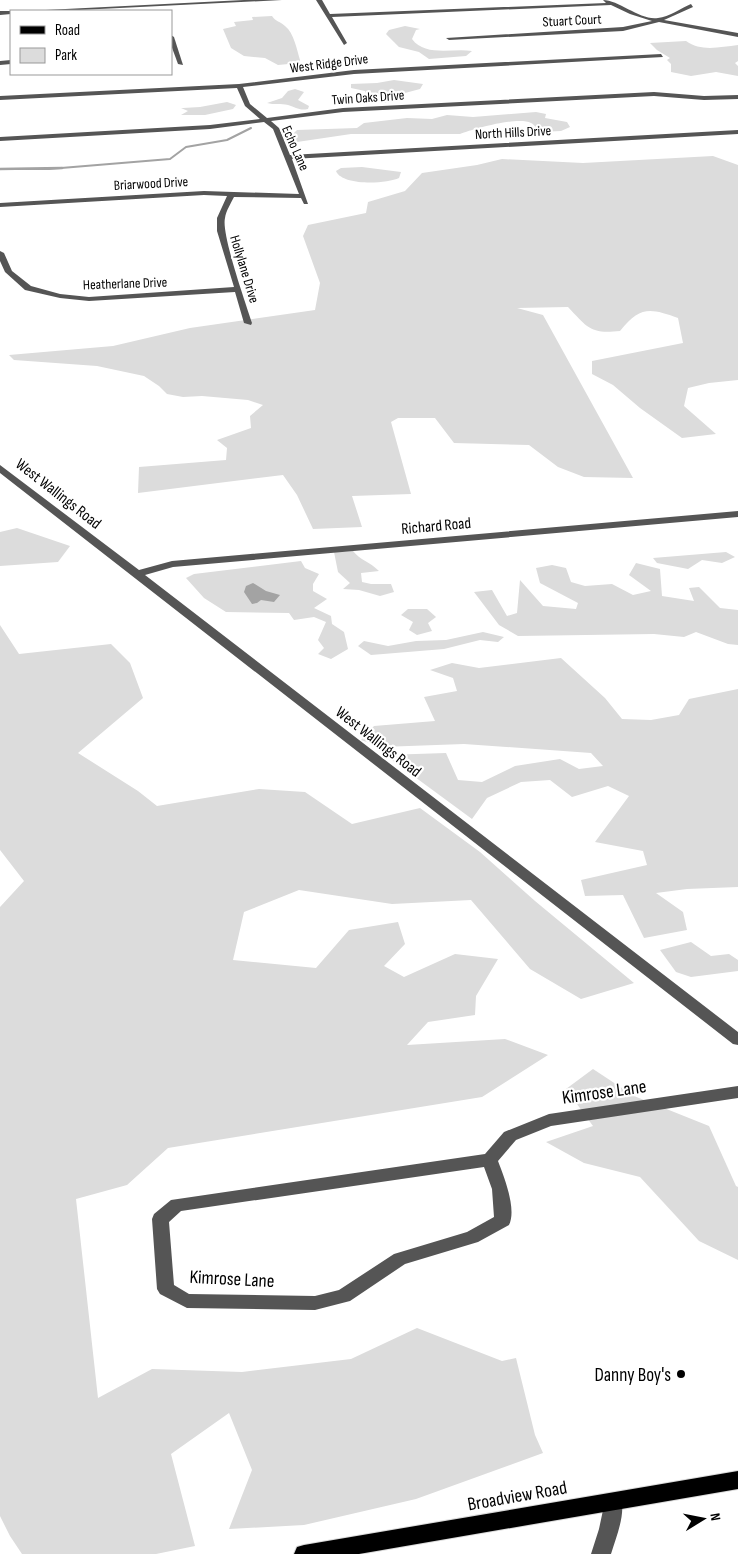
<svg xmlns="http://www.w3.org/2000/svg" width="738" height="1554" font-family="'Sofia Sans Condensed',sans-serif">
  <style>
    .green { fill: #dcdcdc }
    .water { fill: #a3a3a3 }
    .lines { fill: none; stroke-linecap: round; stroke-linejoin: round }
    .stream-far1 { stroke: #a3a3a3; stroke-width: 2 }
    .stream { stroke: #a3a3a3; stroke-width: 2.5 }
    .major-casing { stroke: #dbdbdb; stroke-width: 2 }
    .minor { fill: #555; fill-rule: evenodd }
    .major { fill: #000; fill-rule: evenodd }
    .poi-dot { fill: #000; stroke: #fff; stroke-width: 2 }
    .labels { text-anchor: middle; stroke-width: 4.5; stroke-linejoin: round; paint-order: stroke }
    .far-street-label { font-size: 14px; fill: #000; stroke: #fff }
    .street-label { font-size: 16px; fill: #000; stroke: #fff }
    .near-street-label { font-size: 19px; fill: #000; stroke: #fff }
    .near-poi-label { font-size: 19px; fill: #000; stroke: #fff; text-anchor: end }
  </style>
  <rect width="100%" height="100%" fill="#fff"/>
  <g class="green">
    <path d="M272 16C276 22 280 21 285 26 294 33 297 50 300 60L299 63 278 65 265 58 244 56 231 48 223 29 236 26 234 22 253 20 252 17Z"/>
    <path d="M405 26 420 29 416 30 412 39C425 57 452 48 472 51L466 56 429 59 419 52 399 47 386 34 389 30Z"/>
    <path d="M686 41C701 52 720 47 738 45V61L735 63 738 66V76L716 72 691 76 671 72V64L667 60 670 58 657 50 650 43Z"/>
    <path d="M394 80 423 84 420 89 405 93 385 103C374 99 362 101 353 97L366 94 365 91 351 88V84L377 83Z"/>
    <path d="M295 89 304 92 298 100 309 106 308 109C299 111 296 107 288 105 281 103 274 105 267 103L282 98 288 91Z"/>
    <path d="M227 102 236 105 233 109 205 115H181L188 111 181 108H183L200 107Z"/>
    <path d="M536 112 546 114 545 118 567 122 570 127 561 131 539 132C537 129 534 124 531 123 518 116 474 129 460 134H351L297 142 293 134 297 130 357 128 364 123 407 118 432 119 447 115 473 117Z"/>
    <path d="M713 156 738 165V380L709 383 688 388 684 406 716 434 682 438 640 408 613 385 592 374V361L683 343 678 318C650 308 640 306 620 331 590 334 588 328 568 307L517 308 543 315 633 478 584 477 558 467 529 445 454 443 435 418H398L391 422 411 494 352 496 362 527 313 529 297 495 283 475 138 493 139 467 226 460 227 448 217 440 251 428 250 416 263 405 248 400 202 396 183 397 167 394 159 386 144 376 97 366 14 360 9 355 113 346 190 328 315 310 320 283 303 236 308 225 366 213 368 202 405 191 422 173 477 165 502 159 583 163Z"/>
    <path d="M362 167 401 172 399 178C386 184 342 186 336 171L341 168Z"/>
    <path d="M17 528 70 546 58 562 0 566V532Z"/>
    <path d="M353 551C360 560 370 562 379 571L361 573 362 582 371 584H391L394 592 380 596 359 590 343 589 350 583 338 572 334 552Z"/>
    <path d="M726 552 735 557 722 563 702 560 688 569 657 563 653 558Z"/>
    <path d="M301 561 305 568 319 574 313 584V591L327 599 314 608 331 616 332 624 344 632 348 649 331 659 318 654 324 648 318 640 326 622 314 617 294 620 289 613 226 612 204 598 186 578 194 574Z"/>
    <path d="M636 563 660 569 662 596 694 601 689 588 699 587 720 608 738 610V645L728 644 696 632 684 637 654 634 518 636 499 625 474 592 492 590 507 616 517 613 520 580 543 606 576 609 578 603 540 583 536 568 552 565 566 568 571 582 585 586 612 584 633 595 651 591 629 575Z"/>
    <path d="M408 609H427L436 617 428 623 432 631 417 635 409 630 413 622 401 615Z"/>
    <path d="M0 625 19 654 111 644 130 663 143 698 78 753 138 791 157 806 259 789 305 792 352 824 420 808 480 852 535 901 634 983 581 999 530 969 471 900 392 904 299 890 244 912 233 960 316 968 349 930 398 922 405 944 384 966 404 977 455 954 498 959 476 996 475 1015 428 1022 407 1045 505 1039 548 1055 482 1097 168 1148 127 1185 76 1199 98 1398 152 1369 242 1372 351 1359 417 1328 502 1361 516 1358 535 1435 543 1453 416 1499 304 1525 229 1529 252 1470 229 1413 171 1454 195 1546 156 1554H22L10 1536 0 1516V907L24 881 0 850Z"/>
    <path d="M483 632 504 637 498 642 480 640 444 649 371 655 358 646 364 641 388 646 416 641 446 640Z"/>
    <path d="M561 658 605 698 622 719 651 720 679 715 689 699 738 689V887L687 889 656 893 683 912 687 930 644 938 623 895 585 896 581 880 647 865 643 851 595 842 629 796 608 786 572 797 550 780 521 782 487 798 472 819 385 755 446 753 458 780 482 782 515 766 560 759 579 769 603 766 591 753 464 744 381 747 361 740 374 726 435 721 424 697 457 691 453 678 430 670 452 663 479 668Z"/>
    <path d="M691 942 711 956 729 954 738 960V971L691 977 676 972 660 950Z"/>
    <path d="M593 1069 634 1096 709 1126 736 1186 738 1187V1260L699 1241 640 1177 584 1163 546 1142 593 1126 566 1089Z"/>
  </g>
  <path class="water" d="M253 583 266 591 280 595 274 602 261 600 257 603 252 604 244 592 246 586Z"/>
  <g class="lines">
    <path class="stream-far1" d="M0 169H49L170 159 186 147 227 140 251 128"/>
    <path class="stream" d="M0 169 62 168"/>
    <defs>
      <path id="major" d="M738 1471V1489L359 1554H294L297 1547 304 1545Z"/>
    </defs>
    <use href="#major" class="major-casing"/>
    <g class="minor">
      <path d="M244 0H282L59 11H26Z"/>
      <path d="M316 0H322L330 14 606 3 603 0C619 0 641 21 658 18 669 17 681 8 691 4L693 7 664 20 738 33V37L659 22 623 31 449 40 446 38 623 27 652 21 630 14 611 5 332 17 347 43 344 45Z"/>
      <path d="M0 11H13L11 14 0 15Z"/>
      <path d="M171 35 174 37 183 65 178 64 171 45Z"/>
      <path d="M661 54 663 57 354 74 243 87 250 104 267 118 343 108 654 92 704 96 738 95V99L704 100 654 96 343 112 271 121 279 128 290 155 738 130V134L292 159 308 204H304L301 198 234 197C231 203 226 211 225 218 221 234 246 304 252 323L251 325 244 323 235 292 89 301 60 298 25 290 5 272 0 261V251L4 253 12 271 31 286 60 294 89 297 234 287 217 231V218L227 196 204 195 0 207V203L204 191 299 194 273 129 264 122 210 129 0 141V137L210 125 260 119 245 106 237 88 0 100V96L239 84 354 70Z"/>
      <path d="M11 60V64L0 65V61Z"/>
      <path d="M0 465 139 570 172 561 738 511V517L173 567 145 575 738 1032V1045L733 1044 0 473Z"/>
      <path d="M738 1086V1098L551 1126 516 1140 498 1161C504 1177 517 1209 509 1225L478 1242 405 1264 350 1301 315 1310 187 1308 160 1294 157 1289 152 1219 154 1214 171 1200 485 1154 504 1132 549 1114ZM484 1167 492 1189 494 1217 467 1232 394 1254 339 1290 315 1296 189 1294 174 1285 169 1222 181 1211Z"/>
      <path d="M613 1493 620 1496C627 1512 616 1537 611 1554H591L599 1529 606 1496Z"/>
    </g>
    <use href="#major" class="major"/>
  </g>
  <circle class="poi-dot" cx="681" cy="1374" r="5"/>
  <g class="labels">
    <g class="far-street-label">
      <text transform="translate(572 20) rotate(-3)" y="5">Stuart Court</text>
      <text transform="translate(329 63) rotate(-7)" y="5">West Ridge Drive</text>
      <text transform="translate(368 97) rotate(-4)" y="5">Twin Oaks Drive</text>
      <text transform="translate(513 132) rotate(-3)" y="5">North Hills Drive</text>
      <text transform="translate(296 148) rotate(66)" y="5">Echo Lane</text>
      <text transform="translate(151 183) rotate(-3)" y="5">Briarwood Drive</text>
      <text transform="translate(245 269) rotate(73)" y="5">Hollylane Drive</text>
      <text transform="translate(125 283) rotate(-2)" y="5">Heatherlane Drive</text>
    </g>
    <g class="street-label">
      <text transform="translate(59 493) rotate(38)" y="6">West Wallings Road</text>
      <text transform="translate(436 525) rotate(-5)" y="6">Richard Road</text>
      <text transform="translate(379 741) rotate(38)" y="6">West Wallings Road</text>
    </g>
    <g class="near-street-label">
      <text transform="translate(604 1091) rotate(-8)" y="7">Kimrose Lane</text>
      <text transform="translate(232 1278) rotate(3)" y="7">Kimrose Lane</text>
      <text transform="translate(517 1495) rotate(-10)" y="7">Broadview Road</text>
    </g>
    <g class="near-poi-label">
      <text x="671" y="1381">Danny Boy's</text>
    </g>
  </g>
  <rect x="10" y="10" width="162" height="65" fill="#ffffff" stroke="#999999"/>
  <rect x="20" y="26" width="25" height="8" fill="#000000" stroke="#999999"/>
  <text x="55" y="35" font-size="15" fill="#000000">Road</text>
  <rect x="20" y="48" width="25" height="15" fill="#dcdcdc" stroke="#999999"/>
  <text x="55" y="60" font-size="15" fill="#000000">Park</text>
  <g transform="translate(703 1519) rotate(80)" stroke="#ffffff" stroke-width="4" paint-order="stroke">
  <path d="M0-4L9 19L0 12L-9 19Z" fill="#000000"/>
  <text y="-8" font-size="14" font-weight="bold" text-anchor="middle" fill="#000000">N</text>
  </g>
</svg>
